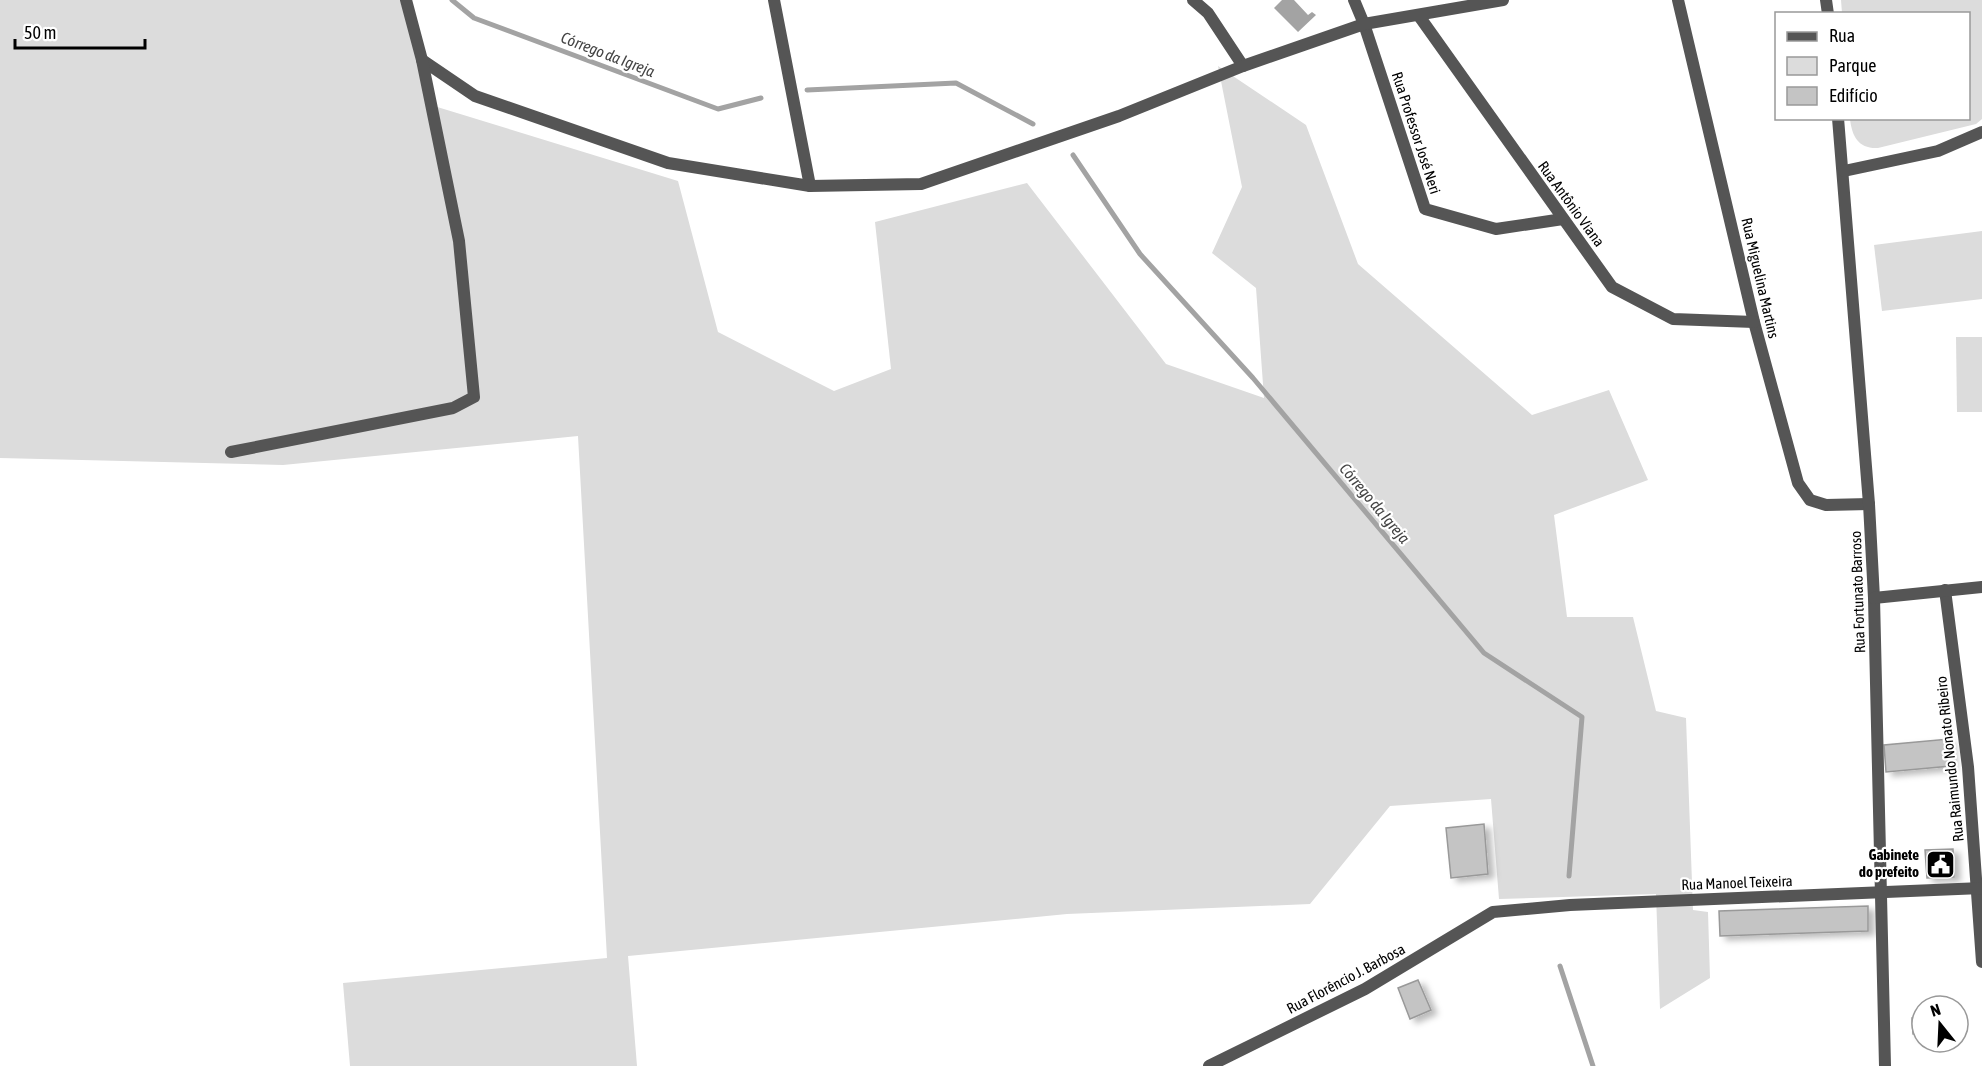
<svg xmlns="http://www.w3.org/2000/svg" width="1982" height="1066" font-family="'Asap Condensed',sans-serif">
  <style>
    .green { fill: #dcdcdc }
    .water { fill: #a3a3a3 }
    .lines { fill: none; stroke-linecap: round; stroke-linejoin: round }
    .stream { stroke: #a3a3a3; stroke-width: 5 }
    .building { fill: #c4c4c4; stroke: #999; stroke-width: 1.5; filter: url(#shadow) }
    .street { stroke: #555; stroke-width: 12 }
    .labels { text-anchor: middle; stroke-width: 4.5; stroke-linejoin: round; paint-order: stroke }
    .street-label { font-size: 15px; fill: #000; stroke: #fff }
    .poi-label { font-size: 15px; font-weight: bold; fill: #000; stroke: #fff; text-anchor: end }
    .water-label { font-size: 16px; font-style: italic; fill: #444; stroke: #fff }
  </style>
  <defs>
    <filter id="shadow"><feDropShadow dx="6" dy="4" stdDeviation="3" flood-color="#0004"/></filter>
  </defs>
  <rect width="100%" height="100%" fill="#fff"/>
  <g class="green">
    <path d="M0 0H400L434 106 678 181 718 332 834 391 891 369 875 222 1027 183 1166 364 1264 398 1256 288 1212 253 1242 187 1218 66 1306 125 1358 264 1532 415 1609 390 1648 480 1554 515 1567 617H1633L1656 711 1686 718 1693 910 1708 912 1710 978 1660 1009 1656 894 1499 899 1491 799 1390 806 1310 904 1067 914 628 956 637 1066H350L343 983 607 958 578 436 283 465 0 458Z"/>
    <path d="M1841 0H1982V119L1976 124 1878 148C1859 149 1852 137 1850 119L1968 118V14L1842 13Z"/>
    <path d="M1982 231V299L1882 311 1874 245Z"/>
    <path d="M1956 337H1982V412H1957Z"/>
  </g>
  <path class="water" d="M1282 0H1294L1308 15 1312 12 1316 15 1298 32 1274 8Z"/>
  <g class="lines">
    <g class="stream">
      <path d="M452 0 474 18 718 109 761 98"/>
      <path d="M807 90 956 83 1033 124"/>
      <path d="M1073 155 1140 254 1253 378 1484 653 1582 717 1569 876"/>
      <path d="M1560 966 1593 1066"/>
    </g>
  </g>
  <g class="building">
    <path d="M1949 739 1951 766 1886 772 1884 745Z"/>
    <path d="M1484 824 1488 874 1451 878 1446 828Z"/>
    <path d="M1953 849 1954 877 1927 878 1925 850Z"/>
    <path d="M1868 906V931L1720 936 1719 911Z"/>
    <path d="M1418 980 1431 1010 1410 1019 1398 988Z"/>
    <path d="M1922 1017V1033L1913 1034 1912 1018Z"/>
  </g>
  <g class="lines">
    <g class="street">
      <path d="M774 0 810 186"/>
      <path d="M1193 0 1208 13 1243 66"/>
      <path d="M1354 0 1364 24 1425 209 1496 229 1563 219"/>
      <path d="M1678 0 1754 322 1798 483 1810 500 1826 505 1869 504"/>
      <path d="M1826 0 1828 14"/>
      <path d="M1419 16 1612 287 1673 319 1754 322"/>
      <path d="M422 60 475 96 668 163 810 186 921 184 1119 116 1243 66 1364 24 1503 0"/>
      <path d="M1838 118 1869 504 1874 598 1885 1066"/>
      <path d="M1844 171 1938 151 1982 132"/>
      <path d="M231 452 453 408 474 397 459 241 422 60 406 0"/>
      <path d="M1945 590 1968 767 1982 962"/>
      <path d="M1874 598 1982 587"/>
      <path d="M1209 1066 1365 989 1493 912 1570 905 1982 888"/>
    </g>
  </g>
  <defs>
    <symbol id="civic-square" viewBox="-11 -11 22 22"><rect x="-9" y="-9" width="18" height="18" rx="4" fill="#000" stroke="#fff"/><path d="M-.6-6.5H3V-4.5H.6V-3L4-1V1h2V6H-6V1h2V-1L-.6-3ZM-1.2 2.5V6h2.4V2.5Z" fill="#fff"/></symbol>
  </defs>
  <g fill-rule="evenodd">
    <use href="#civic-square" x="1924" y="848" width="33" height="33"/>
  </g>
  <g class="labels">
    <g class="street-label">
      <text transform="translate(1416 133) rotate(72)" y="5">Rua Professor José Neri</text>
      <text transform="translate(1571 204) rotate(54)" y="5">Rua Antônio Viana</text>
      <text transform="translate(1760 278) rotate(77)" y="5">Rua Miguelina Martins</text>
      <text transform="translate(1858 592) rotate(-92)" y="5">Rua Fortunato Barroso</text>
      <text transform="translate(1950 759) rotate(-96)" y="5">Rua Raimundo Nonato Ribeiro</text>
      <text transform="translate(1737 883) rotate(-2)" y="5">Rua Manoel Teixeira</text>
      <text transform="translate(1346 979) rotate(-28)" y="5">Rua Florêncio J. Barbosa</text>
    </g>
    <g class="poi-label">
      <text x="1919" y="860">Gabinete<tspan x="1919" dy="17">do prefeito</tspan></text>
    </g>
    <g class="water-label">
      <text transform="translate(608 54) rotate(21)" y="6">Córrego da Igreja</text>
      <text transform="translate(1375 503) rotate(50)" y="6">Córrego da Igreja</text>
    </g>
  </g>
  <rect x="1775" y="12" width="195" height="108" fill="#ffffff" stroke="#999999" stroke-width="1.5"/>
  <rect x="1787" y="32" width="30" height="9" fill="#555555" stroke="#999999" stroke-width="1.5"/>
  <text x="1829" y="42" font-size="18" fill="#000000">Rua</text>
  <rect x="1787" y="57" width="30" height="18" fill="#dcdcdc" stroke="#999999" stroke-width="1.5"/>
  <text x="1829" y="72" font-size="18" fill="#000000">Parque</text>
  <rect x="1787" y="87" width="30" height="18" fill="#c4c4c4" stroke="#999999" stroke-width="1.5"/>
  <text x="1829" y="102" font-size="18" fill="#000000">Edifício</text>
  <g transform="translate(1940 1024) rotate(342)"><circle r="28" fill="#ffffff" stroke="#999999" stroke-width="1.5"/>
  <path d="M0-4.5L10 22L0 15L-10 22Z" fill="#000000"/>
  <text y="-9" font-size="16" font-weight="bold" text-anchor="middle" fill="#000000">N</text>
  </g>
  <path d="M15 39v9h130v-9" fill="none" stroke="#000000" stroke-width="3"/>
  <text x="24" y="39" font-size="18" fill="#000000" stroke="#ffffff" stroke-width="4.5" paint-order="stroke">50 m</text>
</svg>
